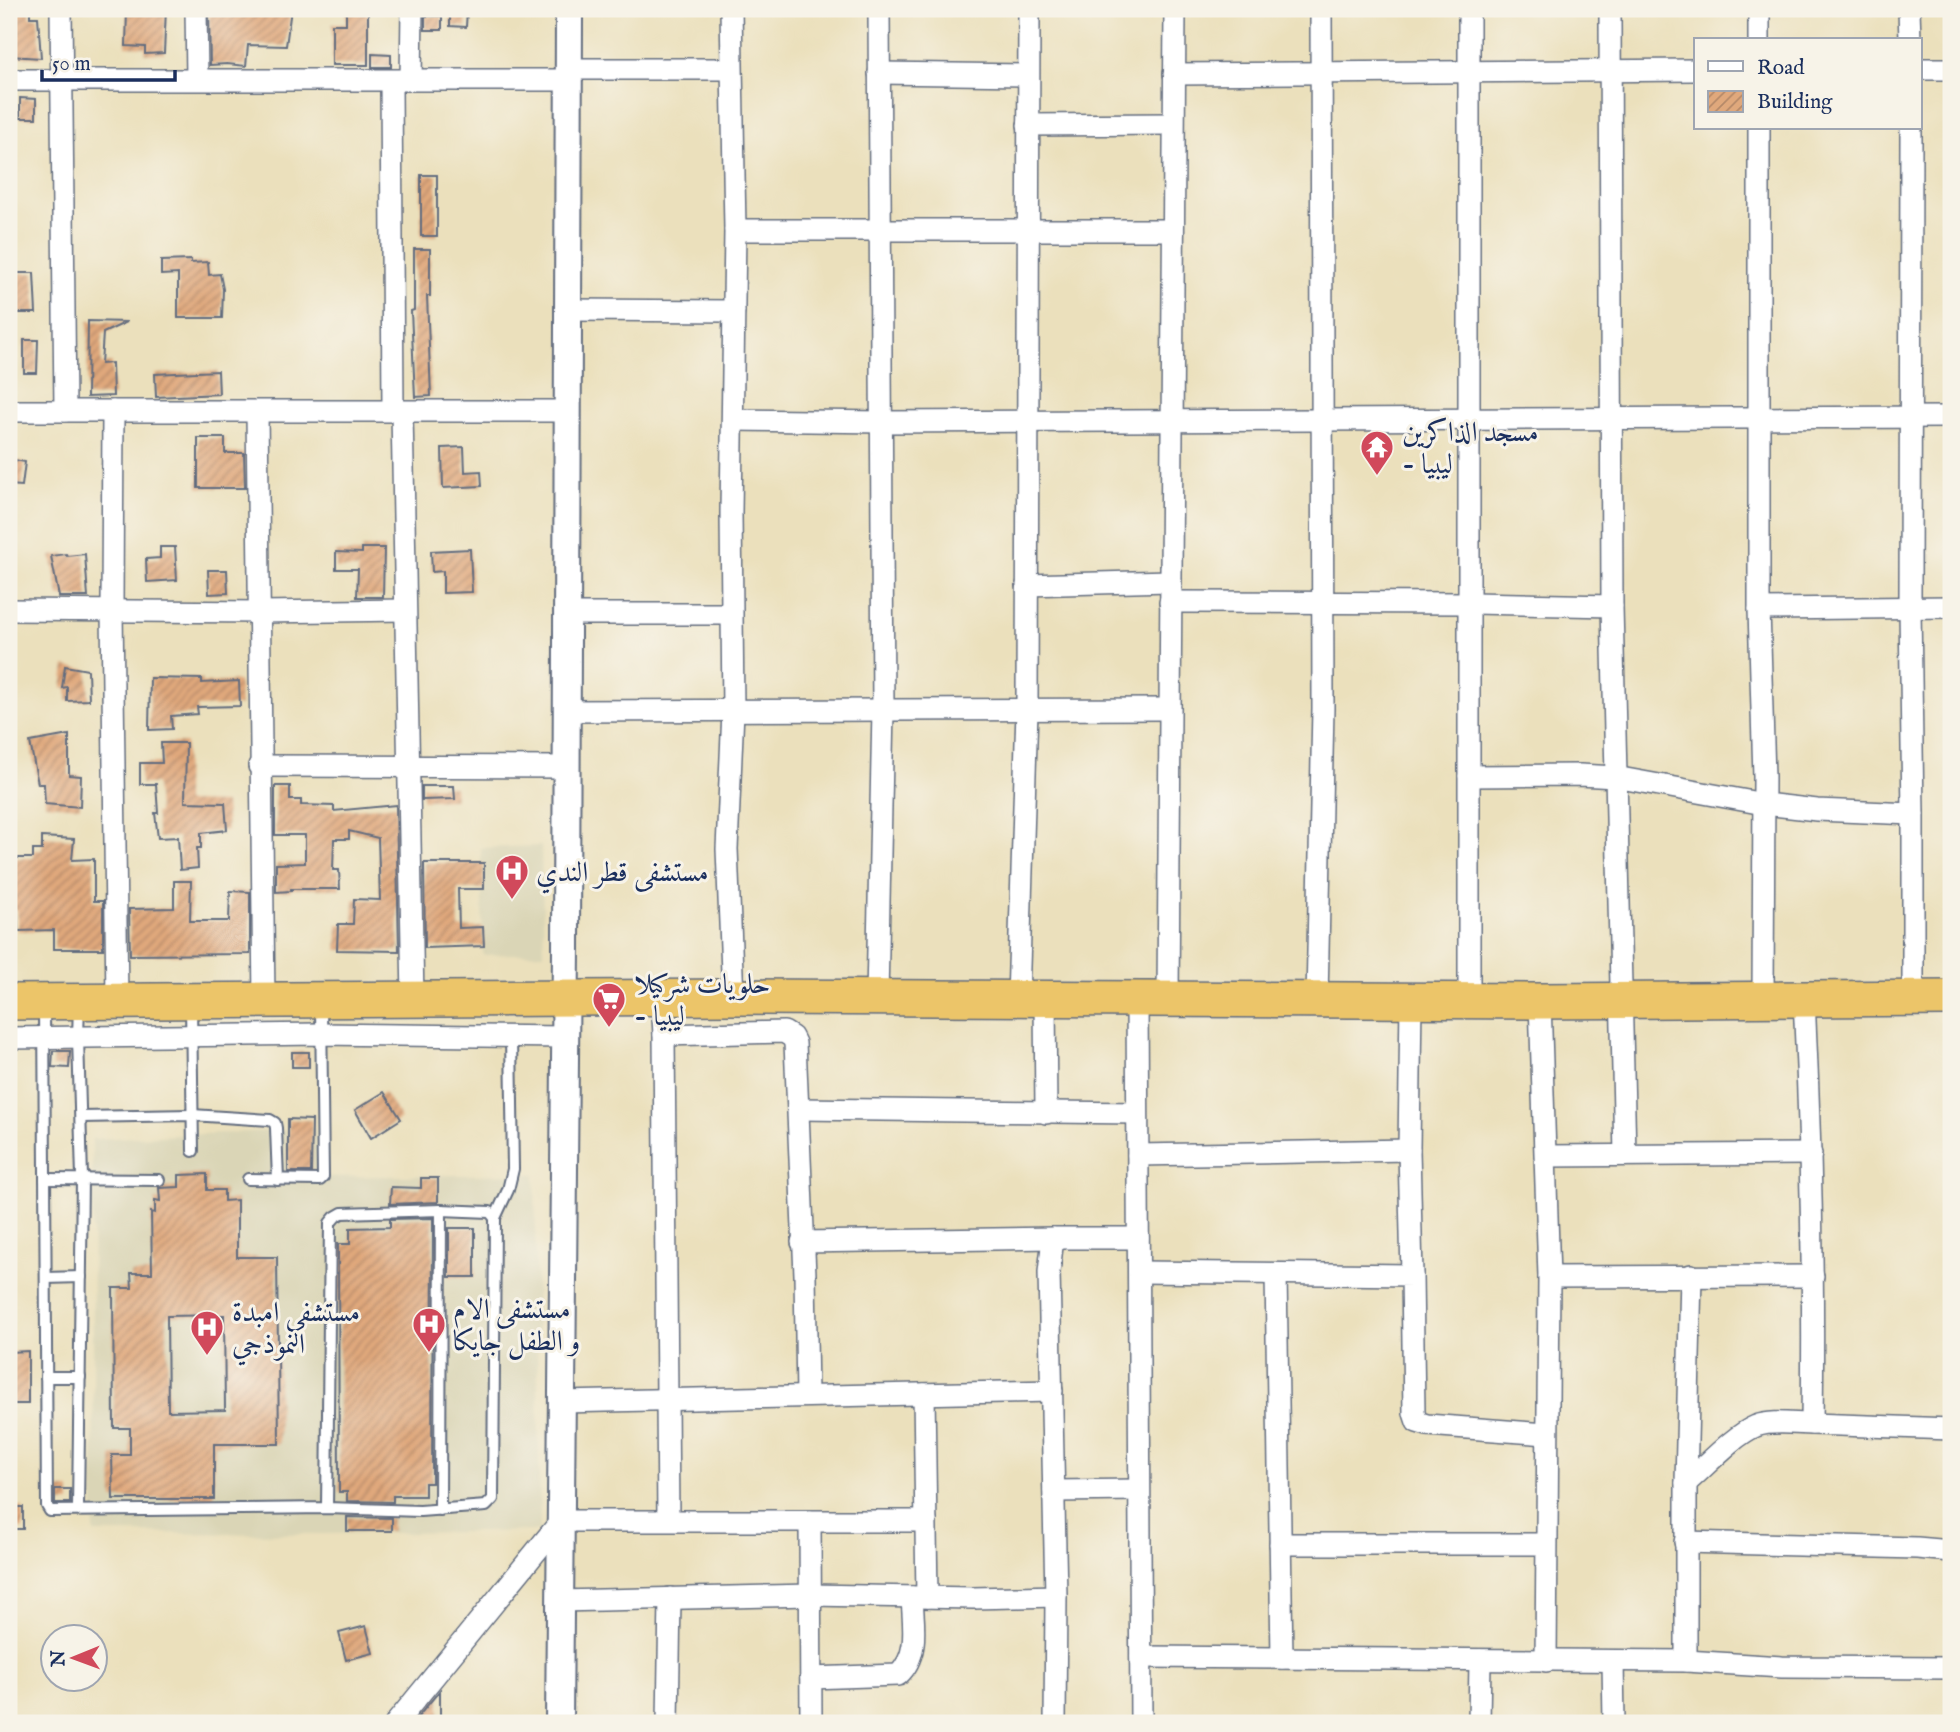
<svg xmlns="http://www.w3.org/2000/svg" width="1960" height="1732" font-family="'IM FELL English',Amiri,serif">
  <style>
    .built { fill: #dad5b6 }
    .building { fill: url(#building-hatch); fill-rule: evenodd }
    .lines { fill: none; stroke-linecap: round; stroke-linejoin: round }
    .service-casing { stroke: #646d7f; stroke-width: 14 }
    .minor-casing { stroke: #646d7f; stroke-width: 24 }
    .tertiary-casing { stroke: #646d7f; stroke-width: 30 }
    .trunk-casing { stroke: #646d7f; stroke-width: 38 }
    .service { stroke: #fff; stroke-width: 10 }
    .minor { stroke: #fff; stroke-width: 21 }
    .tertiary { stroke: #fff; stroke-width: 26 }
    .trunk { stroke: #ecc569; stroke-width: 35 }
    .labels { text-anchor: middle; stroke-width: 6; stroke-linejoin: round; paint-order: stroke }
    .poi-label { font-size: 28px; fill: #1b2f5e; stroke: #f7f3e8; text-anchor: start }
  </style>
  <defs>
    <pattern id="building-hatch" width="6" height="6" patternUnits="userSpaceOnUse" patternTransform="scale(1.75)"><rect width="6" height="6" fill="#e0a87c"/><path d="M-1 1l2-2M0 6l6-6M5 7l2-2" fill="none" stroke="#b58969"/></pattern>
  </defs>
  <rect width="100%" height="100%" fill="#f7f3e8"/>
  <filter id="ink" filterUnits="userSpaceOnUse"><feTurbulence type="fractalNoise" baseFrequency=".0143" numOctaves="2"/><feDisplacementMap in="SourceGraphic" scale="14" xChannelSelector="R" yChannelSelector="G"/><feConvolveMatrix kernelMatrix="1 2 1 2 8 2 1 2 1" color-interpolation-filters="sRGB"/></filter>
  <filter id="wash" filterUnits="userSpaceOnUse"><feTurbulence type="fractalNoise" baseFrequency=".00686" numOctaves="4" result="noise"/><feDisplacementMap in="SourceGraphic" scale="28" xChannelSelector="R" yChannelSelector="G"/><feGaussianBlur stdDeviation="1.57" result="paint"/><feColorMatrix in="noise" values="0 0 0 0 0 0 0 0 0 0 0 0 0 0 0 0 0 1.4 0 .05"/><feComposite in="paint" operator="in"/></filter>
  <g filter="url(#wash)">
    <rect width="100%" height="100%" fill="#ebe0bc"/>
    <g class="built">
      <path d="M541 846 544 953 483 955 481 848Z"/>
      <path d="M314 1129 320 1177 535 1174 540 1531 323 1534 94 1533 92 1139Z"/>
    </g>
    <g id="blocks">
      <g class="building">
        <path d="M9 9H30V17H38L41 58 9 56Z"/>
        <path d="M127 9H166L164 53 145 54V47L126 46Z"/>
        <path d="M246 9H291L286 46 248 45 246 66 227 64 210 65 209 11 246 12Z"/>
        <path d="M346 9H368V65H332V24H346Z"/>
        <path d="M450 9H467L466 27 450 26Z"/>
        <rect x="425" y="16" width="17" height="14"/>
        <path d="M372 54 391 55V67H372Z"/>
        <path d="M20 98 36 99V118H20Z"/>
        <rect x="421" y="175" width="16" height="61"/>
        <path d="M414 249H430V296H427L431 396 415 397 411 311 414 310Z"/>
        <path d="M191 260V263L208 262 209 275 220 274 223 289 222 318H178V274L161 275V261Z"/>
        <path d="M15 273H34L36 313H16Z"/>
        <path d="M88 321 127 322 103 333 101 364 112 363 113 396 87 397Z"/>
        <path d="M24 340H38L37 373H24Z"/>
        <path d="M218 371 219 394 156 397 155 374Z"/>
        <path d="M198 438H225V453H244L245 488H198Z"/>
        <path d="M464 447 465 472 481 471 482 486 443 488 442 448Z"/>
        <path d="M9 459 25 462 22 486 9 485Z"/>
        <path d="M160 547H175L177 580 147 582 146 559 160 558Z"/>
        <path d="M362 548H384L383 597H357L358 569H336V552L362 553Z"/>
        <path d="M470 549 472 592 443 593V571L432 572 431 551Z"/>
        <path d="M66 554 67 556 85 554 88 597H59L51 556Z"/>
        <path d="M208 570H227L228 593 209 594Z"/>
        <path d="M65 666 88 670 89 700 67 701V687L62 688Z"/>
        <path d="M150 678 202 679V683L239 681 240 706 197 707 198 714 171 716 172 729 149 730Z"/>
        <path d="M69 735V775L81 776 80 807 45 804 44 784H38L30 742Z"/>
        <path d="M161 743H186L185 802 225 803 227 830 201 833V848H197L198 868 180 870 178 837 158 838 155 813H158L156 784H140V763H162Z"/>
        <path d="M275 786H290V800H301V805L334 806V811L396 805 399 951 337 950 338 924H353L354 899 380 900 378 838 349 831V839H334L333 870H339L340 889H291V891L276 892V864L305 863V835H275Z"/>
        <path d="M422 786H454L455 799 422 800Z"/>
        <path d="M42 837 74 839 72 860 94 859V901H103V949H54V930L18 931 17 909 9 910 10 858H33V850H42Z"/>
        <path d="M424 863H484V889H458L459 928 483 927 484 946 425 948Z"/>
        <path d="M174 881H191L190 921H229L230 891 250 892V954L130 955 129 909 174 908Z"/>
        <path d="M53 1051H70L69 1068 52 1067Z"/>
        <rect x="292" y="1052" width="17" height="15"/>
        <path d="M384 1092 401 1119 371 1138 355 1110Z"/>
        <path d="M288 1119 312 1120 311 1172H288Z"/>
        <path d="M207 1174V1190H224V1201L237 1200V1257H277L279 1444H214V1499H113L112 1455H130V1428H114L113 1288H132L131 1273H152L151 1212 155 1213V1200L160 1201 159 1188 179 1187V1175ZM224 1315 225 1410 168 1411 167 1316Z"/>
        <path d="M421 1178H438V1202L390 1204 391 1187 421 1188Z"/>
        <path d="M433 1218 432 1483H425V1496H393V1502L347 1501V1492H339L338 1244H350V1228L390 1227V1219Z"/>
        <rect x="449" y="1228" width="26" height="49"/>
        <path d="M28 1351V1404H11L10 1352Z"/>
        <rect x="55" y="1489" width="15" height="14"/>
        <rect x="9" y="1507" width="14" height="22"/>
        <path d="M347 1517 392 1518V1531H347Z"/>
        <path d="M366 1626 373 1653 346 1660 339 1633Z"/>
        <path d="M440 1690V1722H417V1718Z"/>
      </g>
    </g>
  </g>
  <g filter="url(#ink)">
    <use href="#blocks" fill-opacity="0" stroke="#646d7f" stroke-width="2"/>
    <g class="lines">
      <defs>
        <g id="service">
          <path d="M191 1004 193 1151"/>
          <path d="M44 1006 47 1506 50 1511 327 1508 330 1223 335 1217 342 1213 441 1210 490 1212 495 1218 493 1499 486 1506 420 1511 327 1508"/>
          <path d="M81 1117 192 1115 270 1120 275 1123 276 1128 278 1180"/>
          <path d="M45 1179 159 1180"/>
          <path d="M248 1179 320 1180 323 1177 321 1006"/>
          <path d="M495 1218 508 1190 513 1169 511 1036"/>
          <path d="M46 1278 81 1277"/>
          <path d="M46 1377H80"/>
          <path d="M78 1509 82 1178 78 1037 79 1005"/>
          <path d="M440 1510 441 1210"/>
        </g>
        <g id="minor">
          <path d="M61 9 65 411"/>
          <path d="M196 9 197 78"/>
          <path d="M731 9 735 230 731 513 733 711 727 849 733 997"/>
          <path d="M1610 9 1612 606 1625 1155"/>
          <path d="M1759 9V40"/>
          <path d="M1909 9 1910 40"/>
          <path d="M569 69H731"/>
          <path d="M1920 69H1951"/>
          <path d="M879 73 1028 75"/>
          <path d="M1174 74 1696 70"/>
          <path d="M9 80H568"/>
          <path d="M411 80 412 9"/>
          <path d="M391 81 393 410"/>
          <path d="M1028 125 1173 124"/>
          <path d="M1759 128V609L1764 777 1763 999"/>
          <path d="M1911 128 1910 608 1913 814V999"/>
          <path d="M735 230H1171"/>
          <path d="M568 310 734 311"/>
          <path d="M9 411H568"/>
          <path d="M113 411 112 610 117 1000"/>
          <path d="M402 411 413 1000"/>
          <path d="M257 412 264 1000"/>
          <path d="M733 420 882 422 1951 417"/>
          <path d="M1027 585 1169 581"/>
          <path d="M1170 602 1471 603 1612 606"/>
          <path d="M1759 609 1951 607"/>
          <path d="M9 610 261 612 405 610"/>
          <path d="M567 614H731"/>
          <path d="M567 711 1168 709"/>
          <path d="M259 766 567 767"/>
          <path d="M1469 776 1580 775 1615 777 1764 804 1817 810 1913 814"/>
          <path d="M877 997 883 710 879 9"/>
          <path d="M1137 998 1141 1723"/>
          <path d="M662 999 664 1035 668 1520"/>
          <path d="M1018 999 1027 710 1029 9"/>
          <path d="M1045 999 1046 1113"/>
          <path d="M1168 999 1175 9"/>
          <path d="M1317 1000 1323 708 1321 9"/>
          <path d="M1411 1000 1409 1150 1412 1275"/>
          <path d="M1469 1001V9"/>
          <path d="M1540 1001 1549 1277 1546 1661"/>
          <path d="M664 1035 784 1032 792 1037 795 1043 805 1275 807 1396"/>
          <path d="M9 1038 320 1034 565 1037"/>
          <path d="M798 1109 1137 1113"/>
          <path d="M1138 1155 1409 1150"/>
          <path d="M1546 1156 1811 1154"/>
          <path d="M802 1242 1053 1238"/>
          <path d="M1139 1272 1412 1275 1414 1413 1417 1422 1427 1425 1547 1434"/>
          <path d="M1276 1274 1282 1658"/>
          <path d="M1549 1277 1813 1276"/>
          <path d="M924 1394 927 1597"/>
          <path d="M562 1402 1052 1391"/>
          <path d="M1812 1424 1951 1429"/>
          <path d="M1686 1483C1705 1467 1734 1435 1756 1426 1772 1420 1794 1424 1812 1424 1814 1282 1811 1141 1804 999"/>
          <path d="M1054 1491 1139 1490"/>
          <path d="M810 1521 811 1723"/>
          <path d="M1685 1542 1917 1548 1951 1551"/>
          <path d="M1280 1544H1546"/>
          <path d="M560 1601 811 1595 973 1598 1056 1596"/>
          <path d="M1141 1657 1686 1661 1782 1667 1951 1668"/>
          <path d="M1613 1661 1614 1723"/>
          <path d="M1686 1661V1483L1691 1275"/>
          <path d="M811 1678 898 1675C920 1655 913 1624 912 1597"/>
          <path d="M396 1723 561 1521H926"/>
          <path d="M668 1723 670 1598"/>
          <path d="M1055 1723 1056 1596 1049 1272 1053 1238H1138"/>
          <path d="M1479 1723 1480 1660"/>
        </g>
        <path id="tertiary" d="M559 1723 566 949 569 9"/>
        <path id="trunk" d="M9 1002 733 997 1540 1001 1951 998"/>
      </defs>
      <use href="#service" class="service-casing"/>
      <use href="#minor" class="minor-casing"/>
      <use href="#tertiary" class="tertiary-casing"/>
      <use href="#trunk" class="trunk-casing"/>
      <use href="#service" class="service"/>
      <use href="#minor" class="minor"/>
      <use href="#tertiary" class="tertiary"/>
      <use href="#trunk" class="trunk"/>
    </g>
  </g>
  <defs>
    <symbol id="temple-pin" viewBox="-11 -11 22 30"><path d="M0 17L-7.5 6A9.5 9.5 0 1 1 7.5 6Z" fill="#d1495b" stroke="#f7f3e8"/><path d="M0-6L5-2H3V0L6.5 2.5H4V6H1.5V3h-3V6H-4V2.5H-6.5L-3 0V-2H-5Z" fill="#fff"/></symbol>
    <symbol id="hospital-pin" viewBox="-11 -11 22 30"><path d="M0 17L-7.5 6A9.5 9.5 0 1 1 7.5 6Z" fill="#d1495b" stroke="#f7f3e8"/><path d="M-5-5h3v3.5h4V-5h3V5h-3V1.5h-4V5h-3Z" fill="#fff"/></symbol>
    <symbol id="supermarket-pin" viewBox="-11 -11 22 30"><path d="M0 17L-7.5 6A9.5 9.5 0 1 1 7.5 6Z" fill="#d1495b" stroke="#f7f3e8"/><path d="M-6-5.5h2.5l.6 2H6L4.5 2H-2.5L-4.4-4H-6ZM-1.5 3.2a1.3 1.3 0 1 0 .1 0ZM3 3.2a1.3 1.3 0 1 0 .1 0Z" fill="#fff"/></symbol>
  </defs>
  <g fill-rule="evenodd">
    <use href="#temple-pin" x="1358" y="428" width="38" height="52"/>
    <use href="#hospital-pin" x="493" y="852" width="38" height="52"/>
    <use href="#supermarket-pin" x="590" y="980" width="38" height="52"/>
    <use href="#hospital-pin" x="410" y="1305" width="38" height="52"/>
    <use href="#hospital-pin" x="188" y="1308" width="38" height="52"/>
  </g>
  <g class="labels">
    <g class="poi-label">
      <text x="1402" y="441">مسجد الذاكرين<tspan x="1402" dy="32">- ليبيا</tspan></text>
      <text x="536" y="881">مستشفى قطر الندي</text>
      <text x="634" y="993">حلويات شركيلا<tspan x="634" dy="32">- ليبيا</tspan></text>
      <text x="453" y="1318">مستشفى الام<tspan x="453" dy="32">و الطفل جايكا</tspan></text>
      <text x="232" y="1321">مستشفى امبدة<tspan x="232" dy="32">النموذجي</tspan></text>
    </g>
  </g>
  <rect width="1960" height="1732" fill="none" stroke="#f7f3e8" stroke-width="35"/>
  <rect x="1694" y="38" width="228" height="91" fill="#f7f3e8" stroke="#9fa5b1" stroke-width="2"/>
  <rect x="1708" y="61" width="35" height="10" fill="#ffffff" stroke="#9fa5b1" stroke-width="2"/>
  <text x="1757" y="74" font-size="21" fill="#1b2f5e">Road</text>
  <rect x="1708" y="91" width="35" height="21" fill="url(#building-hatch)" stroke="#9fa5b1" stroke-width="2"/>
  <text x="1757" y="108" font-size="21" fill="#1b2f5e">Building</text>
  <g transform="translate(74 1658) rotate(269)"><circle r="33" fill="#f7f3e8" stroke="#9fa5b1" stroke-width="2"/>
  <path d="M0-5L12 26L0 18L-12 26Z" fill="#d1495b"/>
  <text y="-10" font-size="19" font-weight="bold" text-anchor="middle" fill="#1b2f5e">N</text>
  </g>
  <path d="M42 70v10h133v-10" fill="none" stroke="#1b2f5e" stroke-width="3.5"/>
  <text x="52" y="70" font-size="21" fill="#1b2f5e" stroke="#f7f3e8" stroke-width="5" paint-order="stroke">50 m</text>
</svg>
